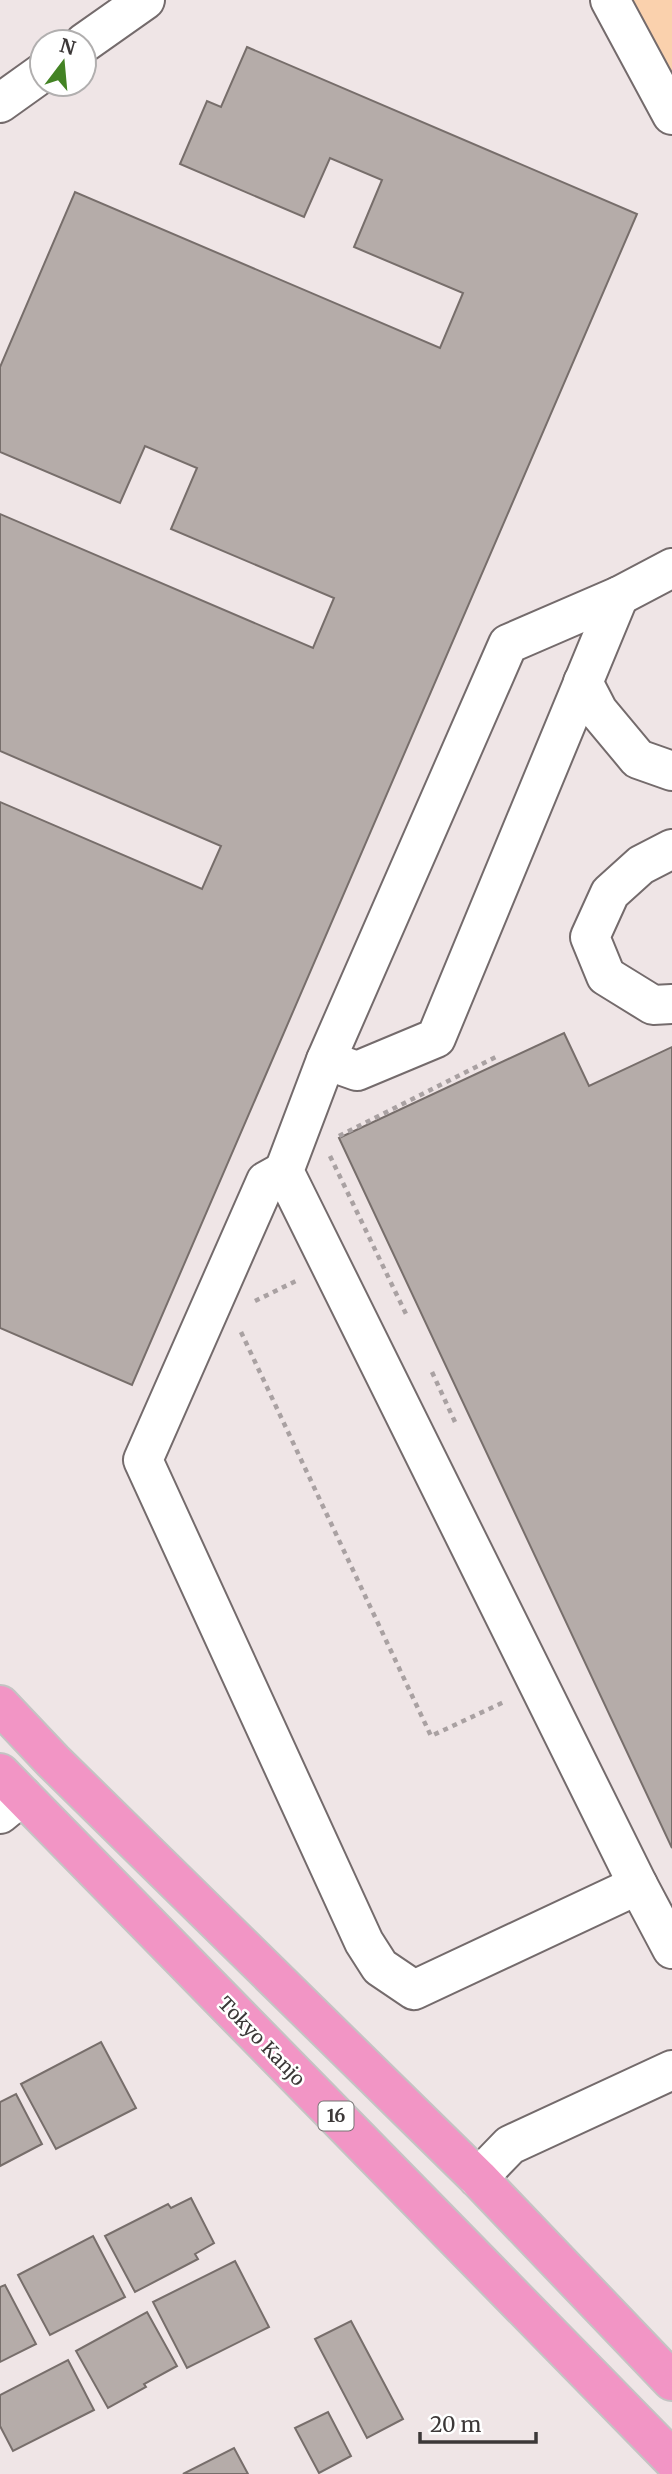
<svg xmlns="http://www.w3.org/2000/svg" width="672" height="2474" font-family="Merriweather,serif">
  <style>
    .green { fill: #fad1ad }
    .building { fill: #b5aca9; stroke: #776e6b; stroke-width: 2 }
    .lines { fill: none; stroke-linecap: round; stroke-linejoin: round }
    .minor-casing { stroke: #746b6c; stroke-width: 42 }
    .highway-casing { stroke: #c4c3c3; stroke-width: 42 }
    .path { stroke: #a9a1a2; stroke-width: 4.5; stroke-dasharray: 5 5; stroke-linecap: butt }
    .minor { stroke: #fff; stroke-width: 38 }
    .highway { stroke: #f295c5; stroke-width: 38 }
    .labels { text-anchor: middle; stroke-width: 5; stroke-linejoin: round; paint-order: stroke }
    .shield { fill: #fff; stroke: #767474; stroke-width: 2 }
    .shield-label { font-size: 18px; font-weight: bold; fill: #3c3838 }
    .street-label { font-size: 19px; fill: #3c3838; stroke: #fff }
  </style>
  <rect width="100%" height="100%" fill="#efe5e6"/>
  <path class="green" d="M633 0H672V73Z"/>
  <g class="building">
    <path d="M247 47 637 214 132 1385 0 1328V802L202 889 221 846 0 751V514L313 648 334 598 171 529 197 468 145 446 120 503 0 452V367L75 192 440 348 463 293 354 247 382 180 330 158 304 217 180 164 207 101 221 107Z"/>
    <path d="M564 1033 589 1086 672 1047V1848L339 1138Z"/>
    <path d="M101 2042 136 2108 56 2149 21 2084Z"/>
    <path d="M16 2094 42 2144 0 2166V2102Z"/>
    <path d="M191 2198 214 2243 195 2254 198 2259 135 2292 105 2236 168 2204 171 2208Z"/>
    <path d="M93 2236 125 2297 50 2335 18 2275Z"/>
    <path d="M235 2261 269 2327 187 2368 153 2302Z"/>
    <path d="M5 2285 36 2344 0 2362V2287Z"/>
    <path d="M147 2312 177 2366 144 2384 146 2387 108 2408 76 2351Z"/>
    <path d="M351 2321 403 2419 367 2438 315 2339Z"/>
    <path d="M68 2360 94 2410 13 2451 0 2426V2395Z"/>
    <path d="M328 2412 351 2456 319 2473 295 2428Z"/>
    <path d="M234 2448 248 2474H183Z"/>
  </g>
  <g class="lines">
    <defs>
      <g id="minor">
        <path d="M610 0 672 115"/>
        <path d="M84 43 145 0"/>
        <path d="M0 103 42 73"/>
        <path d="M672 568 619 596 508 644 326 1060 284 1171 638 1885 672 1949"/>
        <path d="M583 682 598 711 638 759 672 771"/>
        <path d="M672 849 641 865 610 893 590 937 606 976 653 1005 672 1004"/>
        <path d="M326 1060 357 1071 436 1038 619 596"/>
        <path d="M284 1171 266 1181 143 1460 364 1942 380 1967 414 1990 638 1885"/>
        <path d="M0 1814 22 1796"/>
        <path d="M478 2178 510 2145 672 2070"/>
      </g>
      <g id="highway">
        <path d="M0 1705 53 1761 478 2178 672 2381"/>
        <path d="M0 1773 672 2459"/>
      </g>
    </defs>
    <use href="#minor" class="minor-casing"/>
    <use href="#highway" class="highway-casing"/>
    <g class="path">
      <path d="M339 1136 498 1056"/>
      <path d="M330 1156 407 1316"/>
      <path d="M255 1301 298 1280"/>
      <path d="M241 1332 431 1736 504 1702"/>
      <path d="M432 1372 455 1422"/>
    </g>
    <use href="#minor" class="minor"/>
    <use href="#highway" class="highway"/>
  </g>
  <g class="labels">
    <rect class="shield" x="318.5" y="2101.5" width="35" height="29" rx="5"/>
    <g class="shield-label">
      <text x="336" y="2122">16</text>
    </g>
    <g class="street-label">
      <text transform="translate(262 2041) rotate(46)" y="7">Tokyo Kanjo</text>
    </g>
  </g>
  <g transform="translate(63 63) rotate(16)"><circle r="33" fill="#ffffff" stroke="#b1afaf" stroke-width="2"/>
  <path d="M0-5L12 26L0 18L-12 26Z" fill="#438324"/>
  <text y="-10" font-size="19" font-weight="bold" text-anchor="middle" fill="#3c3838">N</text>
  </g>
  <path d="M420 2432v10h116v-10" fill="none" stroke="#3c3838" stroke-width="3.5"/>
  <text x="430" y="2432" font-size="21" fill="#3c3838" stroke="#ffffff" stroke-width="5" paint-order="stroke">20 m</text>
</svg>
